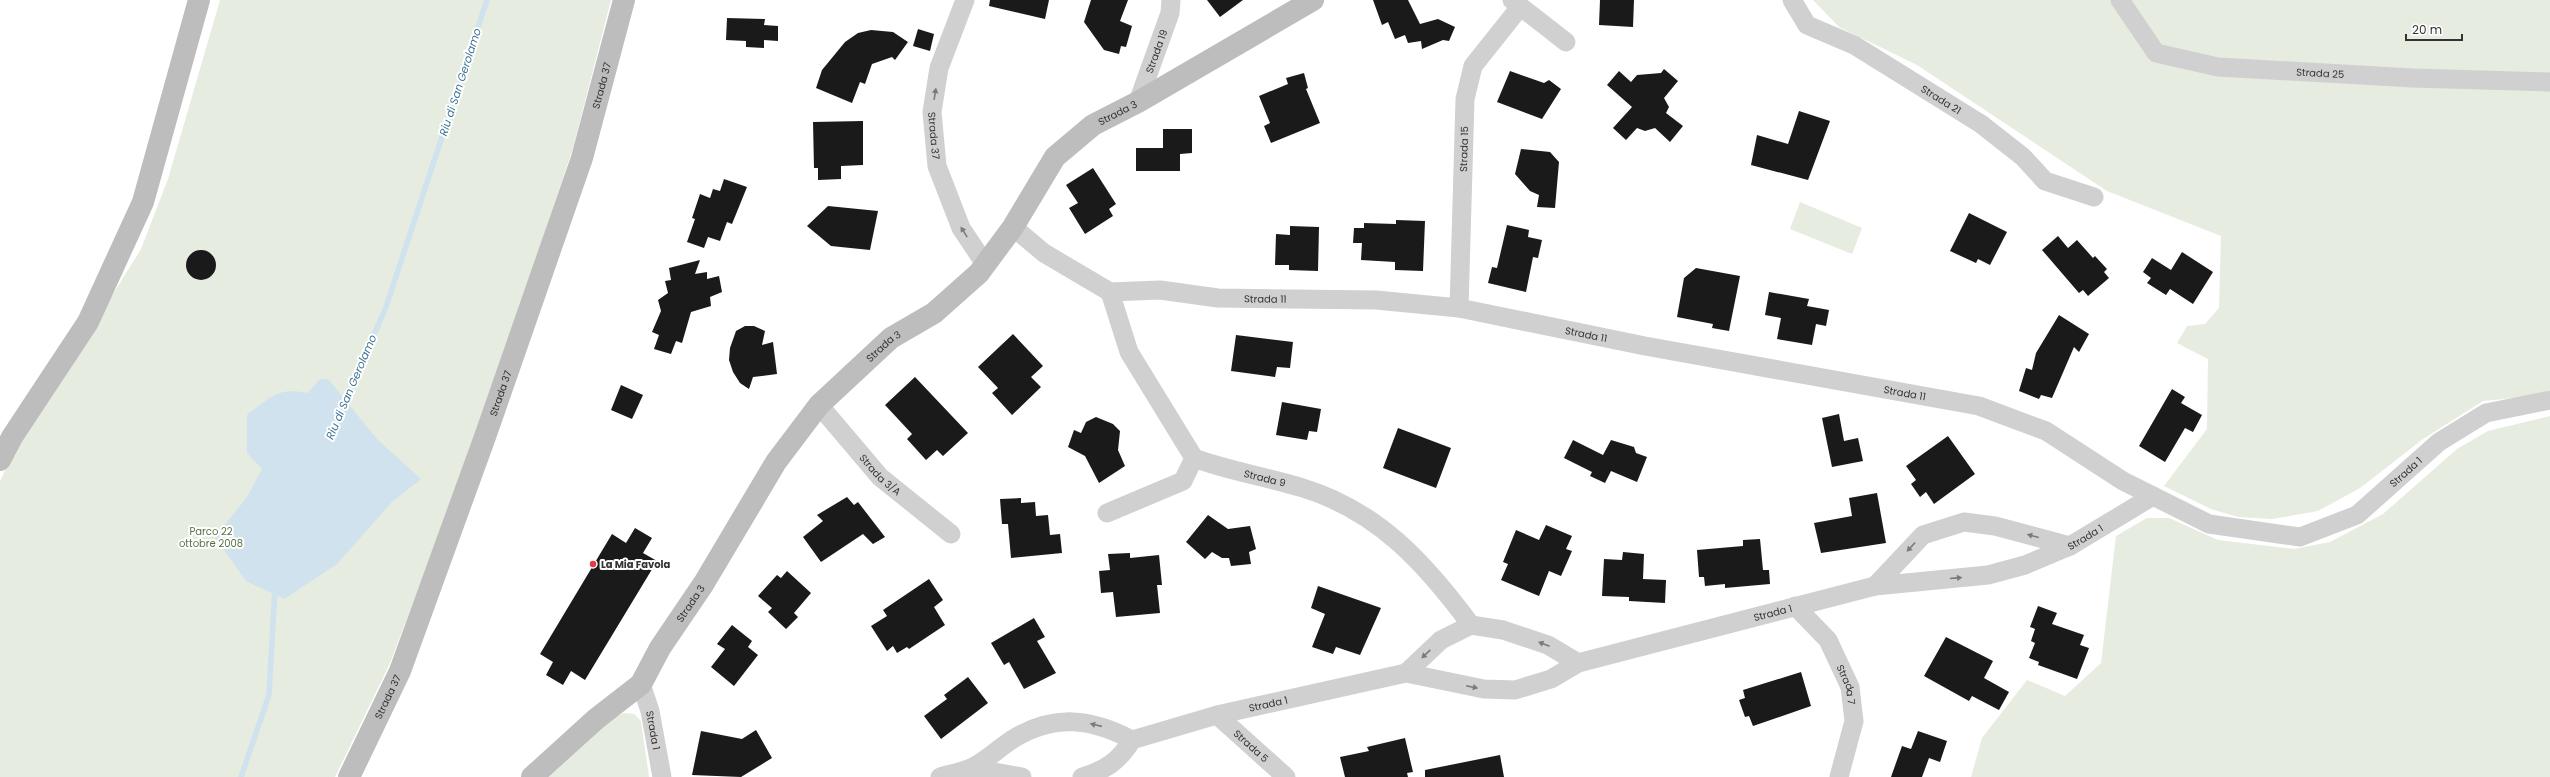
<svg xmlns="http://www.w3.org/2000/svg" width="2550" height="777" font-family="Poppins,sans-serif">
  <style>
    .green { fill: #e6ecdf }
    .water { fill: #cfe2ee }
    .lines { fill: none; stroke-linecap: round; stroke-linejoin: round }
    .stream { stroke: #cfe2ee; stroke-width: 5.5 }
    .building { fill: #1a1a1a }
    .street { stroke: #d0d0d0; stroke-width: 19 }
    .secondary { stroke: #bdbdbd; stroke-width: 22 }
    .oneway { fill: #7a7a7a }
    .poi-dot { fill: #e63946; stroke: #fff; stroke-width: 1.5 }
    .labels { text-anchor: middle; stroke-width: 4; stroke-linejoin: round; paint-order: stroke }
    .street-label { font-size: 10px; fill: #333; stroke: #fff }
    .park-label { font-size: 10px; fill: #56703f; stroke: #fff }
    .poi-label { font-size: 10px; font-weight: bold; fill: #333; stroke: #fff; text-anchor: start }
    .water-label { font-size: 11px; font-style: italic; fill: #3f7597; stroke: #fff }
  </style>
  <rect width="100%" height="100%" fill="#fff"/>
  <g class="green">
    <path d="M220 0H611L573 148 478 432 390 663 335 777H0V481L10 460 141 249 168 179Z"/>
    <path d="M1813 0H2550V390L2525 397 2483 401 2423 439 2360 488 2318 511 2272 519 2238 517 2211 509 2164 486 2207 429 2208 359 2177 343 2187 326 2205 324 2219 308 2221 236 2107 191 1917 65 1839 27Z"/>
    <path d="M1800 202 1862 228 1852 254 1790 229Z"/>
    <path d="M2550 416V777H1971L1982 738 2027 680 2065 696 2101 663 2116 536 2147 518H2169L2218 540 2294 549 2330 542 2383 514 2457 449 2488 431Z"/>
    <path d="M624 713 634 714 641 721 649 777H547L607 721Z"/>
  </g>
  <path class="water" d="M320 379H328L378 440 421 479 392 502 337 564 284 599 246 581 215 537 247 497 262 469 247 453V415C271 397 277 387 308 393Z"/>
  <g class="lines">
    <g class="stream">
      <path d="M343 407 386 307 487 0"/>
      <path d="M241 777 269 695 275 588"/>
    </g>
  </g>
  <g class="building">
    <path d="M990 0H1049L1045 19 989 6Z"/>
    <path d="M1091 0H1128L1120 21 1132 26 1126 47 1121 46 1119 54 1104 50 1084 22Z"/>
    <path d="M1207 0H1243L1220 17Z"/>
    <path d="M1373 0H1408L1420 24 1438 19 1455 27 1449 41 1443 40 1422 49 1421 41 1408 43 1405 35 1395 39 1388 22 1382 25Z"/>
    <path d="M1600 0H1634L1633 27 1599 25Z"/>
    <path d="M727 18 765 19 764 25 778 26V41L764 40V48L746 47V41L726 40Z"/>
    <path d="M918 29 934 34 930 51 913 46Z"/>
    <path d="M871 30 893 32 908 42 895 60 892 57 872 64 865 84 860 82 852 103 816 88 822 70 845 42 858 33Z"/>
    <path d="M1664 69 1678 81 1664 98 1669 107 1666 113 1683 126 1670 142 1655 128 1645 131 1637 128 1626 140 1613 128 1632 107 1607 85 1619 71 1631 82 1637 75 1661 73Z"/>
    <path d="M1510 71 1544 83 1549 80 1561 89 1542 119 1497 102Z"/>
    <path d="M1304 73 1308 88 1306 89 1320 123 1271 143 1264 126 1270 123 1259 96 1288 84 1286 78Z"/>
    <path d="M1799 111 1830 121 1808 180 1751 165 1757 135 1788 144Z"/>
    <path d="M863 121V165L841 166V179L818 180V168H814L813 122Z"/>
    <path d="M1163 129H1192V153L1180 154V171H1136V148H1163Z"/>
    <path d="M1521 149 1550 152 1559 162 1555 208 1537 207 1539 195 1530 191 1515 174Z"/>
    <path d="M1093 168 1116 204 1109 209 1113 216 1085 234 1069 208 1078 203 1066 185Z"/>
    <path d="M724 179 747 187 732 224 727 222 720 241 708 237 704 248 687 242 695 219 692 218 700 194 710 198 713 189 720 191Z"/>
    <path d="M828 206 878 211 870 250 831 246 807 226Z"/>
    <path d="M1969 213 2007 232 1990 265 1978 259 1976 263 1950 251Z"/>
    <path d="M1396 220 1425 221 1423 271 1395 270V262L1361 260 1362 243H1353L1354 228H1364V223L1396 224Z"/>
    <path d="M1507 225 1529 230 1528 237 1542 240 1538 258 1533 257 1526 292 1488 283 1492 267 1497 268Z"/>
    <path d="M1290 226 1319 227 1318 271 1289 270V265H1275L1276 234 1290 235Z"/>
    <path d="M2058 236 2068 248 2077 240 2093 258 2095 256 2107 269 2104 272 2109 278 2088 296 2083 290 2079 293 2042 250Z"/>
    <circle cx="201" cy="265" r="15"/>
    <path d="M2182 252 2213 272 2193 304 2170 289 2166 295 2147 283 2151 278 2143 272 2152 258 2171 270Z"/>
    <path d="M700 260 695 274 707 272V279L719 276 722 292 710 297 711 306 691 312 682 343 676 341 671 354 654 349 659 335 652 332 661 311 658 300 668 293 665 281 671 280 669 268Z"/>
    <path d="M1696 268 1740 276 1729 331 1712 328 1713 324 1677 317 1684 278Z"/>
    <path d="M1769 292 1809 299 1807 306 1829 310 1826 326 1816 324 1812 345 1777 339 1781 318 1765 315Z"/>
    <path d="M2059 315 2089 334 2079 352 2074 347 2052 398 2041 395 2039 399 2019 391 2026 368 2032 370 2036 353Z"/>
    <path d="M745 326H754L765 331 762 345 773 342 777 374 753 377 749 389 740 383 733 372 729 360 730 348 736 331Z"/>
    <path d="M1013 334 1043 366 1031 377 1041 387 1012 415 992 393 998 388 978 367Z"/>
    <path d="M1236 335 1293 342 1290 368 1277 367 1275 377 1231 371Z"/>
    <path d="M915 377 968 433 943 456 937 450 926 460 907 439 912 434 885 405Z"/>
    <path d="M621 385 643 395 632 419 611 410Z"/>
    <path d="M2172 389 2185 397 2181 403 2202 415 2193 432 2185 428 2165 462 2139 446Z"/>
    <path d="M1282 402 1321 409 1317 432 1309 431 1307 440 1276 435Z"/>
    <path d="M1839 414 1844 441 1858 438 1863 461 1832 467 1822 418Z"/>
    <path d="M1096 417 1113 424 1120 431 1118 450 1125 466 1099 483 1085 456 1068 447 1074 430 1081 433 1086 422Z"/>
    <path d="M1398 428 1451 448 1436 488 1383 468Z"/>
    <path d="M1948 436 1975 474 1934 504 1926 492 1920 497 1911 484 1916 480 1906 466Z"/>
    <path d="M1573 440 1603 455 1611 440 1634 447 1636 453 1647 457 1637 482 1611 471 1605 483 1590 476 1592 472 1564 458Z"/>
    <path d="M1877 493 1886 543 1821 553 1814 523 1852 516 1849 498Z"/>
    <path d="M847 497 854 505 858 502 885 537 873 544 863 534 821 562 803 537 823 521 817 515Z"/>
    <path d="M1021 498V503L1035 502 1036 516 1048 515 1050 535 1060 534 1062 553 1011 558 1008 524H1002L1000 499Z"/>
    <path d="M1208 515 1228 529 1250 526 1256 549 1249 552 1251 564 1231 566 1229 558H1222L1212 552 1205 559 1186 542Z"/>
    <path d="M1546 525 1572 536 1566 549 1572 551 1561 576 1549 571 1539 596 1501 580 1508 564 1503 562 1516 530 1539 540Z"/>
    <path d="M635 528 652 538 643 553 657 561 585 680 571 671 563 685 546 675 553 662 540 654 612 534 626 543Z"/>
    <path d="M1760 539 1763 570H1769L1770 584 1725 588V584L1705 586 1704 577H1699L1697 550 1743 546V540Z"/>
    <path d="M1623 552 1644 554 1643 579 1666 580 1665 603 1629 601V597L1602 596 1604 559 1622 560Z"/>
    <path d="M1130 553V558L1159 555 1162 585H1157L1160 613 1116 617 1113 592 1101 593 1099 571 1110 570 1108 554Z"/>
    <path d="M787 571 811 593 794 613 798 617 786 629 768 612 772 608 758 596 777 575 781 578Z"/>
    <path d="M929 579 943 600 934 607 945 625 909 649 907 647 897 653 893 646 887 651 871 626 887 616 883 610Z"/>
    <path d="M1318 586 1381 608 1360 655 1336 647 1333 654 1312 647 1325 614 1311 608Z"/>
    <path d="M2038 606 2057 613 2052 624 2084 635 2080 645 2089 648 2077 679 2038 665 2039 662 2029 658 2035 643 2031 641 2035 629 2030 627Z"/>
    <path d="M1034 618 1045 637 1037 641 1056 673 1024 689 1009 662 1004 665 991 643Z"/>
    <path d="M732 625 752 641 748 647 758 655 734 686 711 667 725 649 717 644Z"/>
    <path d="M1946 637 1993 661 1984 678 2009 692 1999 710 1972 696 1969 701 1924 676Z"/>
    <path d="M1801 672 1811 706 1753 726 1749 716 1745 717 1739 700 1745 698 1743 690Z"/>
    <path d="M968 677 988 703 941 739 924 716 947 699 944 695Z"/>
    <path d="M756 730 772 758 741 777 692 775 701 731 742 739Z"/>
    <path d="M1918 731 1947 741 1940 762 1929 758 1922 777H1891L1902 746 1911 749Z"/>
    <path d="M1405 738 1413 772 1407 773 1408 777H1345L1340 757 1369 751 1367 747Z"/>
    <path d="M1500 755 1504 777H1425V770Z"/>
  </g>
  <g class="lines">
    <g class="street">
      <path id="s1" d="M965 0 939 68 932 112 937 166 961 228 985 264"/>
      <path d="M1512 0 1566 42"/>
      <path id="s2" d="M1792 0 1807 25 1854 45 1981 124 2023 157 2045 181 2094 197"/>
      <path id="s3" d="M2120 0 2156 53 2218 67 2413 78 2550 82"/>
      <path id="s4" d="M1138 102 1170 13 1171 0"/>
      <path id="s5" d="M1013 227 1044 253 1110 292 1160 290 1218 298 1376 300 1459 308 1645 346 1979 406 2046 431 2123 481 2153 496"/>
      <path id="s6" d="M1110 292 1129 352 1194 458C1229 471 1267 477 1303 488 1378 511 1425 563 1471 625"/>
      <path id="s7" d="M1459 308 1465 99 1473 66 1520 7"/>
      <path id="s8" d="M819 405 880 477 951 534"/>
      <path d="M1107 513 1183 481 1194 458"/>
      <path d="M1875 586 1923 535 1964 522 1995 526 2070 546"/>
      <path id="s9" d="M1795 606 1828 640 1850 687 1854 721 1839 777"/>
      <path d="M1406 673 1441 640 1471 625 1503 630 1548 645 1578 663"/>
      <path id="s10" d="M641 684 650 711 662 777"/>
      <path id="s11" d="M1217 715 1286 777"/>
      <path d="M972 768 1022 777"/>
      <path d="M940 777C950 774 963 772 973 767 987 760 999 748 1013 739 1054 714 1091 718 1132 740"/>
      <path id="s12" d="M1082 777C1106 770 1119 761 1132 740L1217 715 1406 673 1484 689 1515 690 1551 679 1578 663 1875 586 1988 575 2025 565 2070 546 2153 496 2209 524 2300 537 2357 515 2439 442 2486 413 2550 400"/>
    </g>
    <g class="secondary">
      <path d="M0 460 12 437 88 322 143 202 199 0"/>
      <path id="s13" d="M349 777 400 671 486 434 582 158 624 0"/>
      <path id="s14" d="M532 777 596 719 641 684 660 648 704 583 776 462 819 405 891 338 934 313 979 273 1013 227 1055 157 1093 125 1138 102 1313 0"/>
    </g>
  </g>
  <defs><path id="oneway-solid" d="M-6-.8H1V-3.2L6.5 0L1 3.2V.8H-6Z"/></defs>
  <g class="oneway">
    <use href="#oneway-solid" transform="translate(935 94) rotate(-81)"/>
    <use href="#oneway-solid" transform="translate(964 232) rotate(-122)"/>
    <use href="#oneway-solid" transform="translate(2033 536) rotate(-165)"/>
    <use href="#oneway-solid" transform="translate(1911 547) rotate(133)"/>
    <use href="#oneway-solid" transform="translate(1956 578) rotate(-5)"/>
    <use href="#oneway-solid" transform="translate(1544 644) rotate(-159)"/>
    <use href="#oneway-solid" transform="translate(1426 654) rotate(137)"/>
    <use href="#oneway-solid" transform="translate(1472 687) rotate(12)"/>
    <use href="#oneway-solid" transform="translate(1096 725) rotate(-167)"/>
  </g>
  <circle class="poi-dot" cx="593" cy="564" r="4"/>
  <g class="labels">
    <g class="street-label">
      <text dy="4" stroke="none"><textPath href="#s4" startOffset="54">Strada 19</textPath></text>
      <text dy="4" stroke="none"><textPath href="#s3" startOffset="230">Strada 25</textPath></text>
      <text dy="4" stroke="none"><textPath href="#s13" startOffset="737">Strada 37</textPath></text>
      <text dy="4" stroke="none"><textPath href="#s2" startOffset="183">Strada 21</textPath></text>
      <text dy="4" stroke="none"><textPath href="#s14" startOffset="899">Strada 3</textPath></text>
      <text dy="4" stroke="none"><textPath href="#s1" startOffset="141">Strada 37</textPath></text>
      <text dy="4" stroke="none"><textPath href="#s7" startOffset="159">Strada 15</textPath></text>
      <text dy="4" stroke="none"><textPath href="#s5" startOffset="273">Strada 11</textPath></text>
      <text dy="4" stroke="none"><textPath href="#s5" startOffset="597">Strada 11</textPath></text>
      <text dy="4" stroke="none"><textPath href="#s14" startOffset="562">Strada 3</textPath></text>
      <text dy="4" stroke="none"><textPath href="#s5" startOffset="921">Strada 11</textPath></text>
      <text dy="4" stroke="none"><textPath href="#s13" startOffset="413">Strada 37</textPath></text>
      <text dy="4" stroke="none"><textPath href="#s12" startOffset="1411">Strada 1</textPath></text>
      <text dy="4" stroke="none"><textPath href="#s8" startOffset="93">Strada 3/A</textPath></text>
      <text dy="4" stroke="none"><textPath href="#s6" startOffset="261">Strada 9</textPath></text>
      <text dy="4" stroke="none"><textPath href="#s12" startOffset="1051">Strada 1</textPath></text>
      <text dy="4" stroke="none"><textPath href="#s14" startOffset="238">Strada 3</textPath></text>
      <text dy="4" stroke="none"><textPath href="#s12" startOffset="727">Strada 1</textPath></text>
      <text dy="4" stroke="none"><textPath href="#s9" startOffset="96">Strada 7</textPath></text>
      <text dy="4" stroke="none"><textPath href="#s13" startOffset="89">Strada 37</textPath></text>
      <text dy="4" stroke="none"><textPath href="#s12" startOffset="205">Strada 1</textPath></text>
      <text dy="4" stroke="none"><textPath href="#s10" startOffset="48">Strada 1</textPath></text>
      <text dy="4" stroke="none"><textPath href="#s11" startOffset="46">Strada 5</textPath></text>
    </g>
    <g class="park-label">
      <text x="211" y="535">Parco 22<tspan x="211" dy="12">ottobre 2008</tspan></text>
    </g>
    <g class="poi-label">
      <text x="601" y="568">La Mia Favola</text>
    </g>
    <g class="water-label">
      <text transform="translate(460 82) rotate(-72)" y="4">Riu di San Gerolamo</text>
      <text transform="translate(351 387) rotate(-67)" y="4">Riu di San Gerolamo</text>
    </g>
  </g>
  <path d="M2406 34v6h56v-6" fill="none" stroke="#333333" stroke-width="2"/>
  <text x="2412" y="34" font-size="12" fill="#333333" stroke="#ffffff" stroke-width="3" paint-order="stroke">20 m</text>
</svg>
